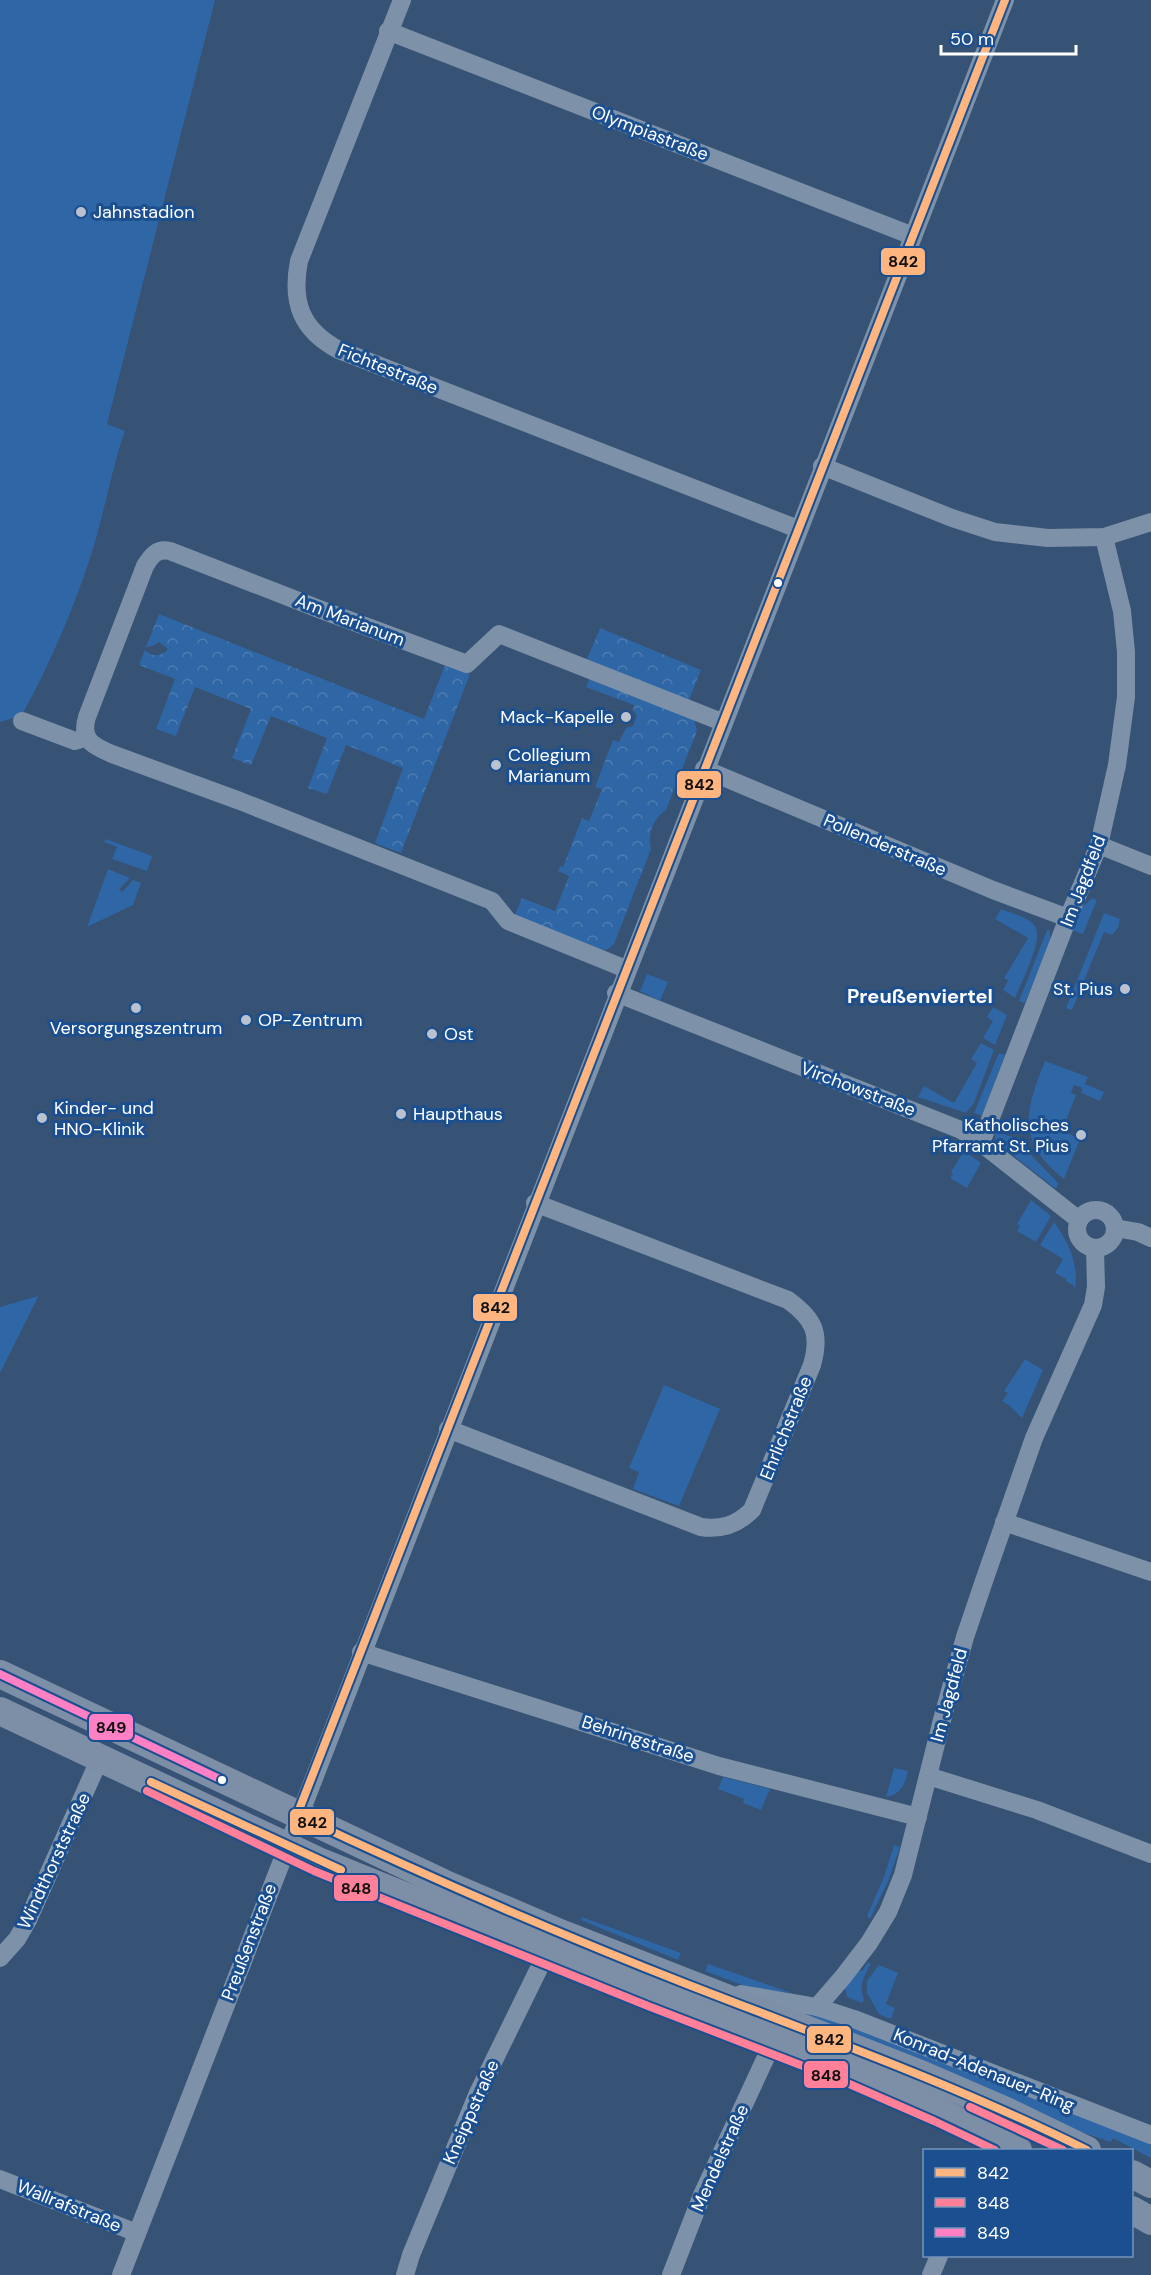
<svg xmlns="http://www.w3.org/2000/svg" width="1151" height="2275" font-family="'DM Sans',sans-serif">
  <style>
    .grass { fill: #2f66a5 }
    .park { fill: url(#park-crowns) }
    .lines { fill: none; stroke-linecap: round; stroke-linejoin: round }
    .street { stroke: #7d92a8; stroke-width: 18 }
    .primary { stroke: #7d8ea7; stroke-width: 28 }
    .bus-1-casing { stroke: #1b4f8f; stroke-width: 12 }
    .bus-2-casing { stroke: #1b4f8f; stroke-width: 12 }
    .bus-3-casing { stroke: #1b4f8f; stroke-width: 12 }
    .bus-1 { stroke: #ffb580; stroke-width: 8 }
    .bus-2 { stroke: #ff8098; stroke-width: 8 }
    .bus-3 { stroke: #ff80c5; stroke-width: 8 }
    .poi-dot { fill: #b9c2ce; stroke: #1b4f8f; stroke-width: 2 }
    .bus-dot { fill: #fff; stroke: #1b4f8f; stroke-width: 2 }
    .labels { text-anchor: middle; stroke-width: 6; stroke-linejoin: round; paint-order: stroke }
    .street-label { font-size: 18px; fill: #fff; stroke: #1b4f8f }
    .poi-label { font-size: 18px; fill: #fff; stroke: #1b4f8f; text-anchor: start }
    .neighbourhood-label { font-size: 20px; font-weight: bold; fill: #fff; stroke: #1b4f8f }
    .line-badge { stroke: #1b4f8f; stroke-width: 2 }
    .pale-badge-label { font-size: 16px; text-anchor: middle; font-weight: bold; fill: #111 }
  </style>
  <defs>
    <pattern id="park-crowns" width="20" height="18" patternUnits="userSpaceOnUse" patternTransform="scale(1.5)"><rect width="20" height="18" fill="#2f66a5"/><path d="M2 6a3 3 0 1 1 6 0M12 15a3 3 0 1 1 6 0" fill="none" stroke="#4e7db2"/></pattern>
  </defs>
  <rect width="100%" height="100%" fill="#365274"/>
  <g class="grass">
    <path d="M0 0H215L107 424 125 431C111 471 104 515 91 555 73 611 50 663 22 715L0 722Z"/>
    <path d="M106 839 152 856 147 871 112 859 117 847 104 842Z"/>
    <path d="M108 869 130 878 119 889 122 892 133 880 141 883 133 905 87 927Z"/>
    <path d="M1092 898 1097 900 1083 934 1072 930 1078 912Z"/>
    <path d="M1001 909C1010 913 1029 917 1035 926 1044 939 1021 983 1015 998L1003 990 1008 980 1004 978 1028 938 995 919Z"/>
    <path d="M1104 913 1120 919 1118 928 1112 935 1104 932 1072 1010 1066 1008Z"/>
    <path d="M1048 928 1050 932V941L1025 1003 1019 1001Z"/>
    <path d="M647 974 668 982 660 1001 640 991Z"/>
    <path d="M993 1007 1007 1015 995 1045 983 1038 993 1021 987 1017Z"/>
    <path d="M981 1043 994 1050 974 1103 966 1113 918 1097 924 1086 954 1103 977 1063 971 1059Z"/>
    <path d="M999 1053 1005 1055 982 1116 974 1113Z"/>
    <path d="M1045 1061 1088 1077 1085 1084 1104 1092 1100 1101 1081 1093 1082 1088 1074 1085 1071 1093 1076 1095 1062 1131 1080 1139 1064 1179C1016 1141 1025 1111 1045 1061Z"/>
    <path d="M995 1132 1025 1140 1030 1154 1058 1183 1056 1189 999 1144 995 1139Z"/>
    <path d="M964 1151 981 1163 967 1188 950 1178 953 1174 951 1172Z"/>
    <path d="M1031 1200 1051 1216 1036 1242 1017 1231 1020 1226 1017 1224Z"/>
    <path d="M1054 1222C1069 1243 1079 1264 1075 1290L1074 1286 1066 1281V1279L1055 1273 1063 1259 1040 1245Z"/>
    <path d="M38 1296V1297L0 1373V1307Z"/>
    <path d="M1025 1359 1043 1370 1022 1418 1010 1406 1002 1401 1008 1393 1004 1391Z"/>
    <path d="M664 1385 720 1409 679 1506 633 1489 639 1472 629 1468Z"/>
    <path d="M894 1768 908 1771C905 1785 901 1794 886 1797Z"/>
    <path d="M723 1777 770 1789 761 1810 743 1803 744 1799 718 1789Z"/>
    <path d="M894 1845 900 1847 888 1881 870 1919 867 1916 884 1877Z"/>
    <path d="M582 1917 681 1953 678 1960 581 1920Z"/>
    <path d="M868 1962 871 1964C863 1977 859 1986 864 2000L862 2003 847 1997 845 1988 858 1969 862 1971Z"/>
    <path d="M708 1964 792 1993 750 1988 705 1971Z"/>
    <path d="M879 1965 898 1973 886 2004 895 2008 891 2019 879 2014 867 1993V1981Z"/>
    <path d="M792 2008 841 2022 1151 2144V2158L1113 2138 1111 2142 1065 2127Z"/>
  </g>
  <g class="park">
    <path d="M159 614 424 719 445 665 470 674 401 853 375 843 403 768 346 745 327 794 308 788 327 738 271 716 251 765 232 758 251 709 195 687 176 736 156 729 175 679 139 665 145 650C152 657 161 657 168 649L159 642 152 646 146 647Z"/>
    <path d="M600 628 701 670 689 700 697 731 666 810C653 819 647 834 651 849L614 944 608 949 602 950 514 917 522 898 555 911 569 876 558 871 560 866 563 867 582 818 589 821 602 789 595 787 613 740 619 742 626 728 633 726 637 716 633 710 634 705 586 687 596 663 587 659Z"/>
  </g>
  <g class="lines">
    <g class="street">
      <path d="M402 0 299 261C291 302 301 330 339 350L798 529"/>
      <path d="M388 31 913 236"/>
      <path d="M822 466 952 518 995 532 1048 538 1104 537 1151 522"/>
      <path d="M22 721 75 741 87 737"/>
      <path d="M704 769 993 890 1068 918"/>
      <path d="M1099 845 1151 866"/>
      <path d="M626 969 508 921 492 901 240 801 112 754C93 746 80 740 87 717L145 566C151 556 157 548 170 551L319 609 467 664 499 634 722 722"/>
      <path d="M616 993 961 1130 981 1143 1079 1220"/>
      <path d="M981 1143 1068 918 1099 845 1117 765 1126 697V652L1122 611 1104 537"/>
      <circle cx="1096" cy="1229" r="19"/>
      <path d="M1115 1228 1138 1232 1151 1238"/>
      <path d="M448 1429 701 1527C721 1530 737 1525 752 1510L812 1365C821 1333 814 1319 788 1300L535 1203"/>
      <path d="M1004 1522 1151 1572"/>
      <path d="M361 1652 719 1766 918 1817"/>
      <path d="M928 1776 1037 1810 1151 1854"/>
      <path d="M0 1958 17 1939 28 1920 100 1758"/>
      <path d="M741 1994 817 2007 854 2019 1151 2135"/>
      <path d="M817 2007 843 1977 869 1943 888 1912 903 1875 942 1720 965 1637 985 1578 1034 1438 1093 1305 1096 1287 1095 1248"/>
      <path d="M0 2179 137 2233"/>
      <path d="M121 2275C412 1515 708 757 1005 0"/>
      <path d="M405 2275 411 2255 478 2093 546 1954"/>
      <path d="M671 2275 702 2195 773 2042"/>
      <path d="M931 2275 939 2256"/>
    </g>
    <g class="primary">
      <path d="M0 1674 443 1883 560 1933 923 2075 1004 2110 1087 2150"/>
      <path d="M0 1711 318 1861 652 1996 851 2073 938 2111 1018 2150"/>
      <path d="M1132 2174 1151 2184"/>
      <path d="M1132 2210 1151 2221"/>
    </g>
    <defs>
      <g id="bus-1">
        <path d="M1005 0 297 1815C426 1876 556 1933 689 1985 823 2037 958 2086 1087 2150"/>
        <path d="M151 1782 341 1870"/>
      </g>
      <g id="bus-2">
        <path d="M147 1791 314 1871 648 2006 847 2083 934 2121 995 2150"/>
        <path d="M970 2107 1063 2150"/>
      </g>
      <path id="bus-3" d="M0 1674 222 1780"/>
    </defs>
    <use href="#bus-1" class="bus-1-casing"/>
    <use href="#bus-2" class="bus-2-casing"/>
    <use href="#bus-3" class="bus-3-casing"/>
    <use href="#bus-1" class="bus-1"/>
    <use href="#bus-2" class="bus-2"/>
    <use href="#bus-3" class="bus-3"/>
  </g>
  <g class="poi-dot">
    <circle cx="81" cy="212" r="6"/>
    <circle cx="626" cy="717" r="6"/>
    <circle cx="496" cy="765" r="6"/>
    <circle cx="1125" cy="989" r="6"/>
    <circle cx="136" cy="1008" r="6"/>
    <circle cx="246" cy="1020" r="6"/>
    <circle cx="432" cy="1034" r="6"/>
    <circle cx="401" cy="1114" r="6"/>
    <circle cx="42" cy="1118" r="6"/>
    <circle cx="1081" cy="1135" r="6"/>
  </g>
  <g class="bus-dot">
    <circle cx="778" cy="583" r="5"/>
    <circle cx="222" cy="1780" r="5"/>
  </g>
  <g class="labels">
    <g class="street-label">
      <text transform="translate(650 133) rotate(21)" y="6">Olympiastraße</text>
      <text transform="translate(388 369) rotate(22)" y="6">Fichtestraße</text>
      <text transform="translate(350 620) rotate(21)" y="6">Am Marianum</text>
      <text transform="translate(885 845) rotate(23)" y="6">Pollenderstraße</text>
      <text transform="translate(1083 881) rotate(-69)" y="6">Im Jagdfeld</text>
      <text transform="translate(858 1089) rotate(21)" y="6">Virchowstraße</text>
      <text transform="translate(786 1428) rotate(-68)" y="6">Ehrlichstraße</text>
      <text transform="translate(949 1695) rotate(-75)" y="6">Im Jagdfeld</text>
      <text transform="translate(638 1739) rotate(18)" y="6">Behringstraße</text>
      <text transform="translate(54 1861) rotate(-65)" y="6">Windthorststraße</text>
      <text transform="translate(249 1942) rotate(-69)" y="6">Preußenstraße</text>
      <text transform="translate(984 2070) rotate(22)" y="6">Konrad-Adenauer-Ring</text>
      <text transform="translate(471 2112) rotate(-66)" y="6">Kneippstraße</text>
      <text transform="translate(720 2158) rotate(-66)" y="6">Mendelstraße</text>
      <text transform="translate(69 2206) rotate(22)" y="6">Wallrafstraße</text>
    </g>
    <g class="poi-label">
      <text x="93" y="218">Jahnstadion</text>
      <text x="614" y="723" text-anchor="end">Mack-Kapelle</text>
      <text x="508" y="761">Collegium<tspan x="508" dy="21">Marianum</tspan></text>
      <text x="1113" y="995" text-anchor="end">St. Pius</text>
      <text x="258" y="1026">OP-Zentrum</text>
      <text x="136" y="1034" text-anchor="middle">Versorgungszentrum</text>
      <text x="444" y="1040">Ost</text>
      <text x="54" y="1114">Kinder- und<tspan x="54" dy="21">HNO-Klinik</tspan></text>
      <text x="413" y="1120">Haupthaus</text>
      <text x="1069" y="1131" text-anchor="end">Katholisches<tspan x="1069" dy="21">Pfarramt St. Pius</tspan></text>
    </g>
    <g class="neighbourhood-label">
      <text x="920" y="1003">Preußenviertel</text>
    </g>
  </g>
  <g class="line-badge">
    <rect x="880" y="247" width="46" height="29" rx="6" fill="#ffb580"/>
    <rect x="676" y="770" width="46" height="29" rx="6" fill="#ffb580"/>
    <rect x="472" y="1293" width="46" height="29" rx="6" fill="#ffb580"/>
    <rect x="88" y="1713" width="46" height="28" rx="6" fill="#ff80c5"/>
    <rect x="289" y="1808" width="46" height="28" rx="6" fill="#ffb580"/>
    <rect x="333" y="1874" width="46" height="28" rx="6" fill="#ff8098"/>
    <rect x="806" y="2025" width="46" height="29" rx="6" fill="#ffb580"/>
    <rect x="803" y="2060" width="46" height="29" rx="6" fill="#ff8098"/>
  </g>
  <g class="pale-badge-label">
    <text x="903" y="267">842</text>
    <text x="699" y="790">842</text>
    <text x="495" y="1313">842</text>
    <text x="111" y="1733">849</text>
    <text x="312" y="1828">842</text>
    <text x="356" y="1894">848</text>
    <text x="829" y="2045">842</text>
    <text x="826" y="2081">848</text>
  </g>
  <rect x="923" y="2149" width="210" height="108" fill="#1b4f8f" stroke="#7695bc" stroke-width="1.5"/>
  <rect x="935" y="2168" width="30" height="9" fill="#ffb580" stroke="#7695bc" stroke-width="1.5"/>
  <text x="977" y="2179" font-size="18" fill="#ffffff">842</text>
  <rect x="935" y="2198" width="30" height="9" fill="#ff8098" stroke="#7695bc" stroke-width="1.5"/>
  <text x="977" y="2209" font-size="18" fill="#ffffff">848</text>
  <rect x="935" y="2228" width="30" height="9" fill="#ff80c5" stroke="#7695bc" stroke-width="1.5"/>
  <text x="977" y="2239" font-size="18" fill="#ffffff">849</text>
  <path d="M941 45v9h135v-9" fill="none" stroke="#ffffff" stroke-width="3"/>
  <text x="950" y="45" font-size="18" fill="#ffffff" stroke="#1b4f8f" stroke-width="4.5" paint-order="stroke">50 m</text>
</svg>
